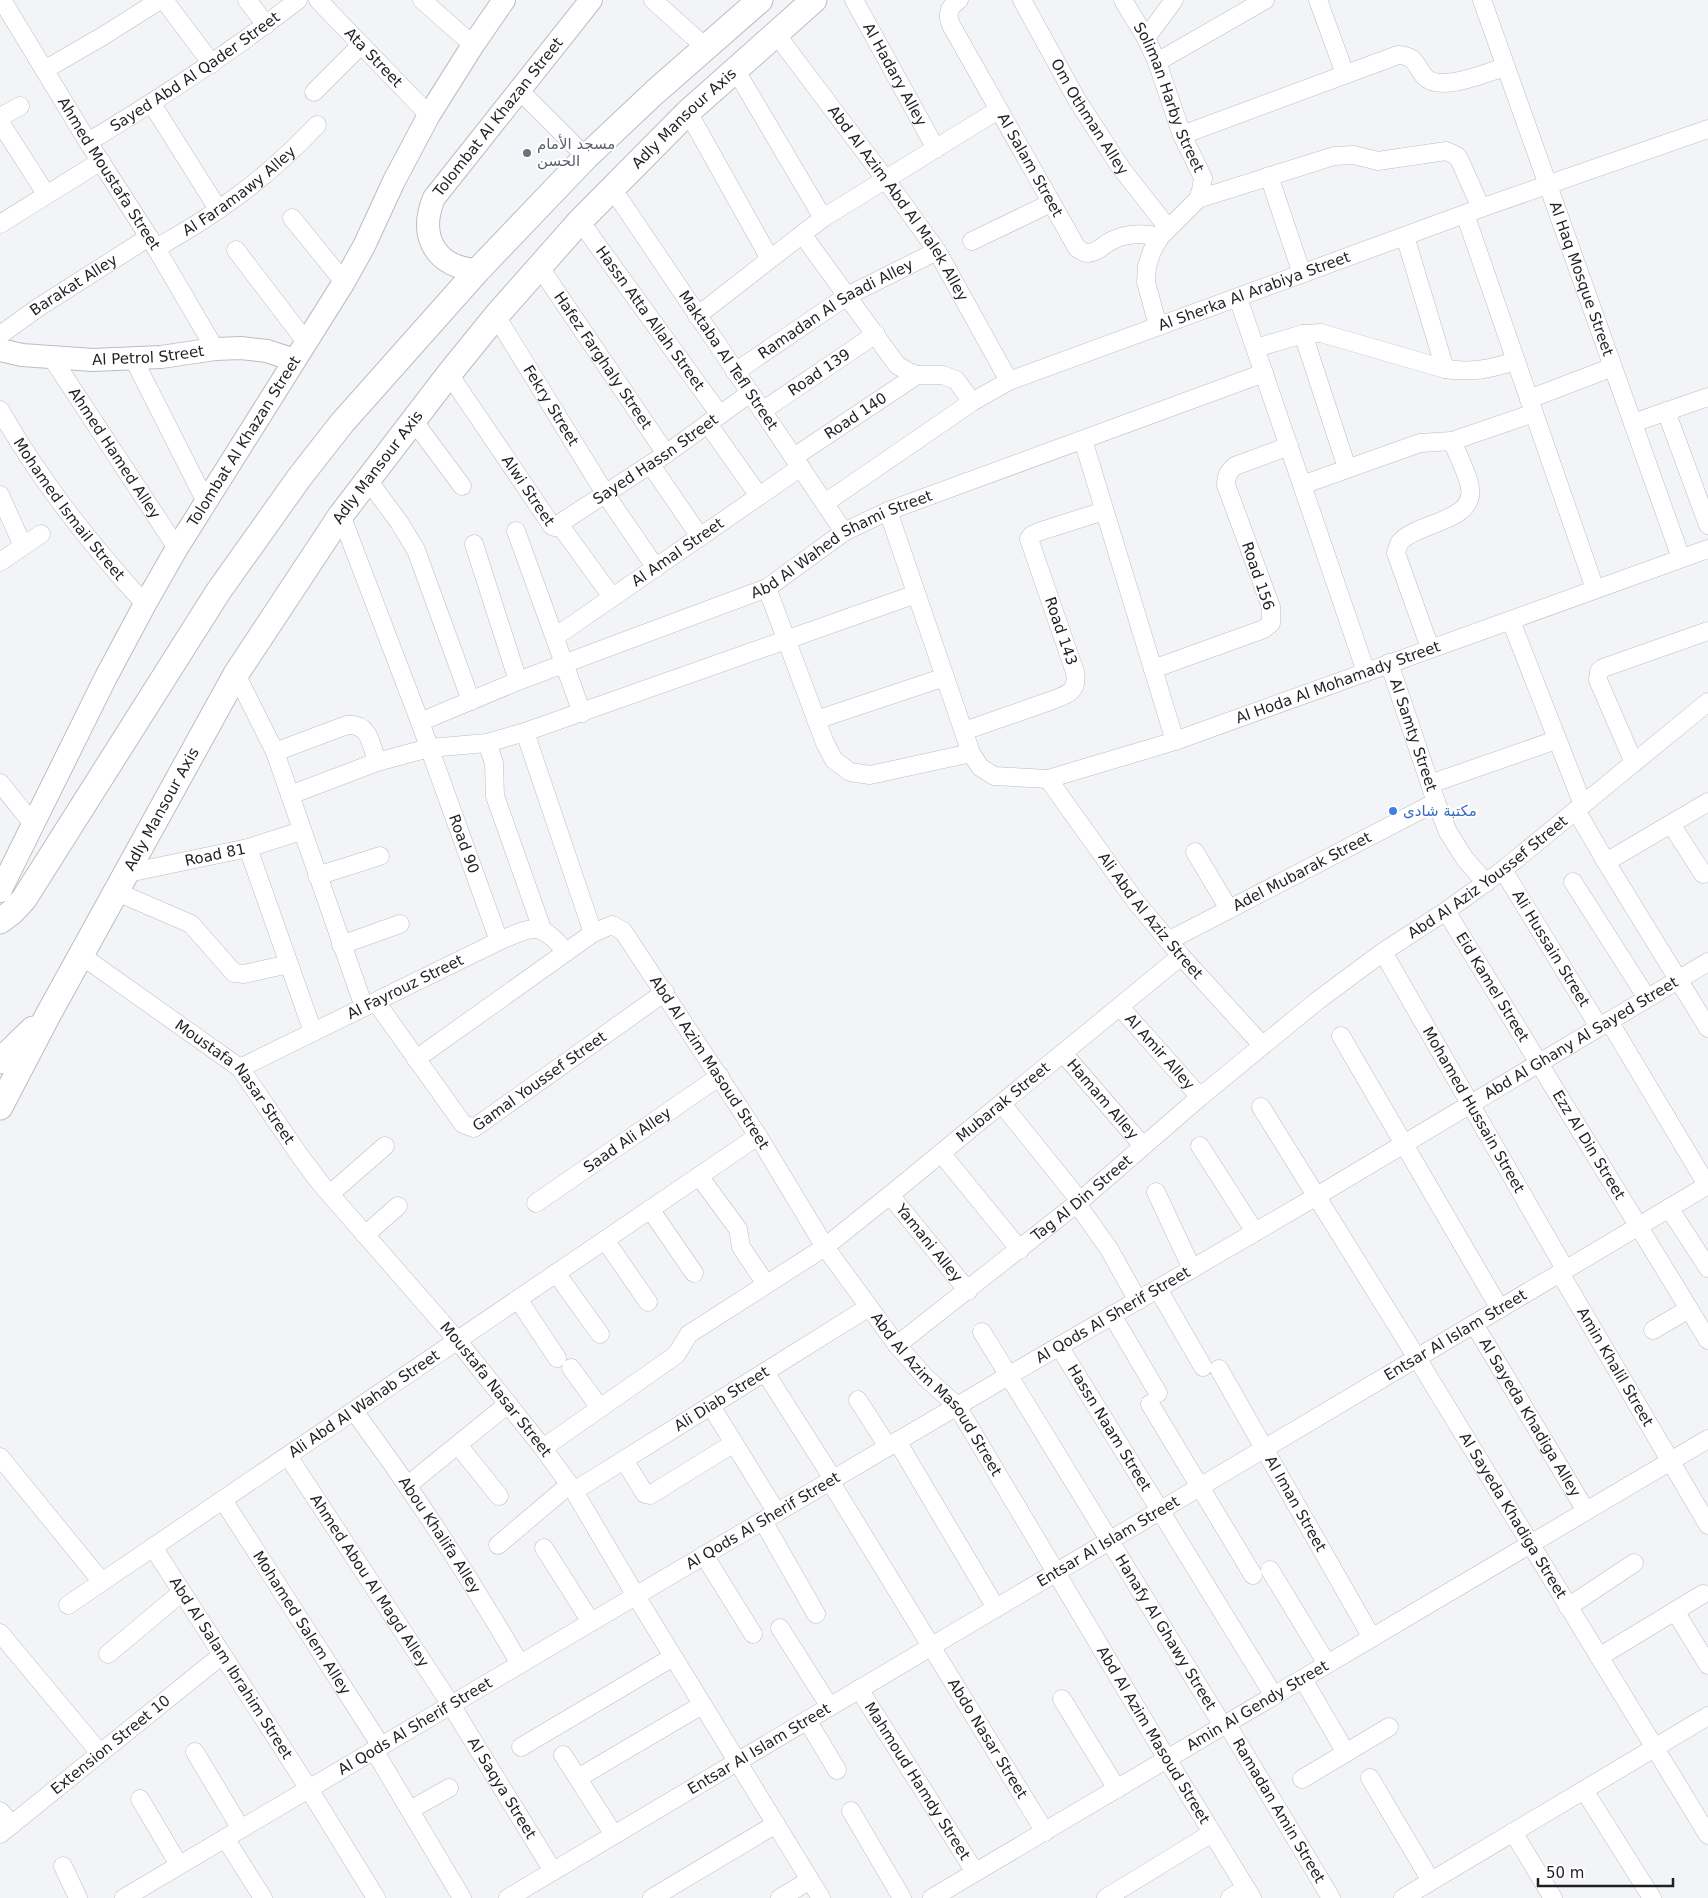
<svg xmlns="http://www.w3.org/2000/svg" width="1708" height="1898" font-family="'DejaVu Sans',Vazirmatn,sans-serif">
  <style>
    .lines { fill: none; stroke-linecap: round; stroke-linejoin: round }
    .minor-casing { stroke: #bcbdc0; stroke-width: 19 }
    .tertiary-casing { stroke: #bcbdc0; stroke-width: 24 }
    .secondary-casing { stroke: #bcbdc0; stroke-width: 27 }
    .minor { stroke: #fff; stroke-width: 18 }
    .tertiary { stroke: #fff; stroke-width: 22 }
    .secondary { stroke: #fff; stroke-width: 25 }
    .worship-dot { fill: #6b7280; stroke: #fff; stroke-width: 2 }
    .shop-dot { fill: #3f7fe0; stroke: #fff; stroke-width: 2 }
    .labels { text-anchor: middle; stroke-width: 4; stroke-linejoin: round; paint-order: stroke }
    .street-label { font-size: 15px; fill: #1f2021; stroke: #fff }
    .worship-label { font-size: 15px; fill: #5b616d; stroke: #fff; text-anchor: start }
    .shop-label { font-size: 15px; fill: #366cbe; stroke: #fff; text-anchor: start }
  </style>
  <rect width="100%" height="100%" fill="#f3f4f7"/>
  <g class="lines">
    <defs>
      <g id="minor">
        <path id="s1" d="M2 0 88 142 156 248 215 349"/>
        <path d="M164 0 212 64"/>
        <path d="M247 0 266 25"/>
        <path id="s2" d="M318 0 429 115"/>
        <path d="M422 0 473 45"/>
        <path d="M653 0 705 47"/>
        <path id="s3" d="M854 0 936 149"/>
        <path id="s4" d="M959 0C949 7 946 14 951 25L1077 248C1081 250 1083 253 1088 253 1097 253 1104 244 1113 240 1127 233 1145 233 1160 237"/>
        <path id="s5" d="M1022 0 1077 100 1121 168 1168 228"/>
        <path id="s6" d="M1123 0 1146 38 1157 62 1182 135 1203 178 1201 190 1198 199 1160 237 1152 251 1147 266 1146 282 1158 326"/>
        <path d="M1318 0 1345 74"/>
        <path id="s7" d="M1482 0 1681 558"/>
        <path id="s8" d="M776 34 886 180 937 251 1009 381"/>
        <path d="M1146 38 1174 0"/>
        <path d="M1157 62 1265 0"/>
        <path d="M46 69 103 36 160 0"/>
        <path d="M735 69 823 218"/>
        <path d="M518 89 586 157"/>
        <path d="M314 92 361 45"/>
        <path d="M152 104 218 209"/>
        <path d="M688 112 770 259"/>
        <path d="M0 117 20 106"/>
        <path d="M0 122 46 194"/>
        <path d="M1182 135 1398 55C1416 56 1414 63 1424 76 1439 94 1486 72 1506 67"/>
        <path id="s9" d="M88 142C161 98 231 52 298 0"/>
        <path d="M1269 176 1302 274"/>
        <path id="s10" d="M612 188 844 532"/>
        <path d="M1198 199 1334 156 1354 155 1378 161 1446 151 1457 156 1460 161 1481 208"/>
        <path d="M1465 214 1595 589"/>
        <path d="M292 218 344 282"/>
        <path id="s11" d="M580 221 720 415"/>
        <path d="M0 224 101 161"/>
        <path d="M802 234 897 365 907 371 917 375H943L956 380 972 402"/>
        <path d="M1405 236 1445 369"/>
        <path d="M972 241 1051 203"/>
        <path id="s12" d="M156 248C218 214 269 176 317 125"/>
        <path d="M236 250 306 342"/>
        <path id="s13" d="M539 266 666 454"/>
        <path d="M1238 298 1366 672"/>
        <path id="s14" d="M496 316 606 495 656 568"/>
        <path d="M697 316 823 218 998 110"/>
        <path d="M1303 334 1347 468"/>
        <path id="s15" d="M0 335 39 307 149 237"/>
        <path d="M1256 348 1303 334 1321 333 1445 369C1472 373 1490 369 1516 361"/>
        <path id="s16" d="M52 358 177 548"/>
        <path d="M134 360 206 502"/>
        <path id="s17" d="M735 372 847 296 937 251"/>
        <path id="s18" d="M449 374 552 526 555 527 559 524 612 597"/>
        <path d="M1529 399 1613 367"/>
        <path id="s19" d="M0 410C40 481 90 544 145 604"/>
        <path id="s20" d="M762 411 876 334"/>
        <path d="M1666 411 1708 525"/>
        <path d="M413 420 462 486"/>
        <path d="M1633 423 1708 397"/>
        <path d="M708 424 759 496"/>
        <path d="M1083 440 1175 741"/>
        <path id="s21" d="M794 457 917 375"/>
        <path d="M651 465 700 537"/>
        <path d="M368 480 399 522 416 550 471 701"/>
        <path d="M1302 485 1420 443 1452 441 1534 413"/>
        <path d="M0 495 23 546"/>
        <path id="s22" d="M825 503 972 402 1009 381 1481 208 1708 129"/>
        <path id="s23" d="M888 511 971 753 980 767 994 776 1048 779 1175 741 1708 549"/>
        <path id="s24" d="M341 515 420 722 499 941"/>
        <path id="s25" d="M559 524 666 454 750 393"/>
        <path d="M516 531 582 713"/>
        <path d="M474 544 518 681"/>
        <path d="M0 562 41 534"/>
        <path d="M767 588 825 743 834 760 850 772 870 775 971 753"/>
        <path d="M1511 621 1583 805"/>
        <path id="s26" d="M555 637 801 467"/>
        <path d="M1430 648 1396 553C1397 550 1398 545 1400 542 1415 524 1466 522 1470 496 1473 483 1457 454 1452 441"/>
        <path id="s27" d="M1389 663 1436 802 1448 832 1465 859 1486 883"/>
        <path d="M1153 669 1264 629 1271 623V607L1226 485C1226 476 1228 472 1235 466L1289 446"/>
        <path d="M236 674 275 752 364 1007"/>
        <path d="M816 720 945 677"/>
        <path id="s28" d="M420 722 518 681 767 588 844 532 888 511 1264 373"/>
        <path d="M964 731 1053 700C1069 694 1078 691 1075 672L1029 539 1032 535 1038 532 1104 511"/>
        <path d="M525 732 593 933"/>
        <path d="M487 743 494 763 495 796 542 929"/>
        <path d="M275 752 347 725C370 723 371 745 377 762"/>
        <path d="M1634 763 1598 680 1599 671 1603 668 1708 631"/>
        <path id="s29" d="M1048 779 1136 902 1181 956 1262 1045"/>
        <path d="M0 783 33 824"/>
        <path d="M1430 784 1556 740"/>
        <path d="M290 795 377 762 429 748 487 743 525 732 916 594"/>
        <path d="M1576 810 1606 862 1708 1028"/>
        <path d="M1671 824 1703 874"/>
        <path d="M248 848 313 1032"/>
        <path d="M1195 852 1229 909"/>
        <path d="M1606 862 1708 802"/>
        <path id="s30" d="M1503 870 1599 1027"/>
        <path id="s31" d="M128 873 248 848 301 831"/>
        <path d="M317 876 380 856"/>
        <path d="M1573 882 1647 998"/>
        <path d="M117 892 191 924 234 973 244 974 289 964"/>
        <path id="s32" d="M1446 911 1708 1340"/>
        <path id="s33" d="M1168 941 1436 802"/>
        <path d="M341 945 400 924"/>
        <path id="s34" d="M1383 952 1565 1269"/>
        <path id="s35" d="M82 956 240 1068 300 1156 321 1184 457 1340 543 1448 574 1491 636 1596 821 1898"/>
        <path id="s36" d="M376 1002 463 1124 474 1128 665 992"/>
        <path id="s37" d="M1120 1007 1200 1097"/>
        <path d="M1609 1021 1707 1185"/>
        <path d="M1341 1036 1500 1309"/>
        <path id="s38" d="M1063 1053 1143 1146"/>
        <path id="s39" d="M416 1059 593 933 612 925 623 931 758 1136 825 1247 897 1345 925 1377 957 1406 1167 1759 1252 1898"/>
        <path id="s40" d="M240 1068 499 941C534 926 540 921 566 952"/>
        <path d="M1002 1104 1080 1201"/>
        <path id="s41" d="M1261 1107 1417 1358 1708 1835"/>
        <path d="M1200 1146 1255 1232"/>
        <path d="M941 1153 1020 1250"/>
        <path d="M699 1176 738 1229 741 1247 766 1284"/>
        <path d="M1156 1192 1192 1269"/>
        <path d="M330 1194 385 1146"/>
        <path id="s42" d="M890 1195 968 1291"/>
        <path id="s43" d="M536 1203 720 1076"/>
        <path d="M1077 1204 1109 1249 1138 1301"/>
        <path d="M1669 1208 1708 1268"/>
        <path d="M650 1209 694 1273"/>
        <path d="M365 1235 398 1206"/>
        <path d="M605 1240 648 1302"/>
        <path d="M556 1273 600 1334"/>
        <path id="s44" d="M1560 1273 1708 1525"/>
        <path d="M1158 1289 1203 1367"/>
        <path d="M518 1299 557 1358"/>
        <path d="M1112 1315 1158 1393"/>
        <path id="s45" d="M1474 1324 1586 1511"/>
        <path d="M1653 1330 1689 1309"/>
        <path id="s46" d="M982 1332 1223 1726"/>
        <path id="s47" d="M897 1345 1080 1201 1200 1097 1317 1001 1383 952 1446 911 1503 870 1708 702"/>
        <path id="s48" d="M1059 1346 1274 1696"/>
        <path d="M571 1368 600 1408"/>
        <path id="s49" d="M1219 1369 1372 1638"/>
        <path d="M765 1372 833 1479"/>
        <path d="M858 1400 888 1447"/>
        <path d="M1150 1404 1253 1575"/>
        <path d="M711 1406 777 1513"/>
        <path id="s50" d="M354 1411C414 1492 469 1576 520 1664"/>
        <path d="M897 1441 996 1608"/>
        <path d="M458 1445 499 1496"/>
        <path id="s51" d="M543 1448 676 1355 689 1334 825 1247 890 1195 1181 956"/>
        <path id="s52" d="M288 1456 451 1705 553 1871"/>
        <path d="M0 1457 102 1582"/>
        <path d="M624 1460 645 1494 650 1495 734 1443"/>
        <path id="s53" d="M830 1481 1045 1832"/>
        <path d="M408 1485 508 1404"/>
        <path id="s54" d="M574 1491 869 1307"/>
        <path id="s55" d="M223 1500 381 1746"/>
        <path d="M763 1521 816 1614"/>
        <path d="M498 1545 569 1485"/>
        <path id="s56" d="M153 1547 309 1789 376 1898"/>
        <path d="M544 1548 591 1622"/>
        <path d="M704 1555 753 1634"/>
        <path d="M1270 1570 1327 1664"/>
        <path id="s57" d="M68 1605 758 1136"/>
        <path d="M1568 1607 1634 1563"/>
        <path d="M1675 1611 1708 1665"/>
        <path d="M780 1628 830 1707"/>
        <path d="M0 1633 100 1753"/>
        <path d="M108 1654 182 1592"/>
        <path d="M1599 1657 1703 1594"/>
        <path d="M1303 1679 1346 1753"/>
        <path id="s58" d="M859 1689 975 1872"/>
        <path d="M1062 1699 1117 1789"/>
        <path d="M807 1720 837 1770"/>
        <path id="s59" d="M1227 1724 1331 1898"/>
        <path d="M521 1747 673 1657"/>
        <path d="M374 1750 462 1898"/>
        <path d="M195 1752 241 1829"/>
        <path d="M563 1755 614 1835"/>
        <path d="M578 1778 702 1705"/>
        <path d="M1370 1778 1431 1881"/>
        <path d="M1302 1779 1389 1727"/>
        <path d="M1584 1790 1652 1898"/>
        <path d="M140 1799 179 1865"/>
        <path d="M410 1810 449 1788"/>
        <path d="M0 1811 12 1825"/>
        <path d="M851 1811 902 1898"/>
        <path d="M1513 1832 1553 1898"/>
        <path id="s60" d="M0 1834 222 1655"/>
        <path d="M225 1838 263 1898"/>
        <path d="M63 1866 78 1898"/>
        <path id="s61" d="M124 1898 1008 1376 1317 1196 1708 962"/>
        <path id="s62" d="M508 1898 1708 1185"/>
        <path d="M652 1898 776 1824"/>
        <path d="M780 1898 810 1880"/>
        <path id="s63" d="M932 1898 1708 1439"/>
        <path d="M1106 1898 1212 1833"/>
        <path d="M1230 1898 1246 1888"/>
        <path d="M1403 1898 1708 1716"/>
      </g>
      <g id="tertiary">
        <path id="s64" d="M478 270C436 268 418 237 434 198L591 0"/>
        <path id="s65" d="M0 350 22 355 93 360 161 357 215 349 241 348 267 351 294 360"/>
        <path id="s66" d="M0 891 106 677 145 604 177 548 344 282 364 246 394 181 429 115 473 45 504 0"/>
      </g>
      <g id="secondary">
        <path d="M0 921 12 912 24 899 218 592 299 478 342 423 478 270 586 157 655 92 760 0"/>
        <path d="M0 1061 33 1029"/>
        <path id="s67" d="M0 1107 48 1015 236 674 341 515 449 374 496 316 580 221 688 112 814 0"/>
      </g>
    </defs>
    <use href="#minor" class="minor-casing"/>
    <use href="#tertiary" class="tertiary-casing"/>
    <use href="#secondary" class="secondary-casing"/>
    <use href="#minor" class="minor"/>
    <use href="#tertiary" class="tertiary"/>
    <use href="#secondary" class="secondary"/>
  </g>
  <circle class="worship-dot" cx="527" cy="153" r="5"/>
  <circle class="shop-dot" cx="1393" cy="811" r="5"/>
  <g class="labels">
    <g class="street-label">
      <text dy="5" stroke="none"><textPath href="#s2" startOffset="80">Ata Street</textPath></text>
      <text dy="5" stroke="none"><textPath href="#s9" startOffset="128">Sayed Abd Al Qader Street</textPath></text>
      <text dy="5" stroke="none"><textPath href="#s3" startOffset="85">Al Hadary Alley</textPath></text>
      <text dy="5" stroke="none"><textPath href="#s6" startOffset="108">Soliman Harby Street</textPath></text>
      <text dy="5" stroke="none"><textPath href="#s64" startOffset="206">Tolombat Al Khazan Street</textPath></text>
      <text dy="5" stroke="none"><textPath href="#s5" startOffset="135">Om Othman Alley</textPath></text>
      <text dy="5" stroke="none"><textPath href="#s67" startOffset="1209">Adly Mansour Axis</textPath></text>
      <text dy="5" stroke="none"><textPath href="#s4" startOffset="190">Al Salam Street</textPath></text>
      <text dy="5" stroke="none"><textPath href="#s1" startOffset="204">Ahmed Moustafa Street</textPath></text>
      <text dy="5" stroke="none"><textPath href="#s12" startOffset="101">Al Faramawy Alley</textPath></text>
      <text dy="5" stroke="none"><textPath href="#s8" startOffset="209">Abd Al Azim Abd Al Malek Alley</textPath></text>
      <text dy="5" stroke="none"><textPath href="#s7" startOffset="296">Al Haq Mosque Street</textPath></text>
      <text dy="5" stroke="none"><textPath href="#s15" startOffset="89">Barakat Alley</textPath></text>
      <text dy="5" stroke="none"><textPath href="#s22" startOffset="482">Al Sherka Al Arabiya Street</textPath></text>
      <text dy="5" stroke="none"><textPath href="#s17" startOffset="119">Ramadan Al Saadi Alley</textPath></text>
      <text dy="5" stroke="none"><textPath href="#s11" startOffset="120">Hassn Atta Allah Street</textPath></text>
      <text dy="5" stroke="none"><textPath href="#s65" startOffset="149">Al Petrol Street</textPath></text>
      <text dy="5" stroke="none"><textPath href="#s13" startOffset="114">Hafez Farghaly Street</textPath></text>
      <text dy="5" stroke="none"><textPath href="#s10" startOffset="208">Maktaba Al Tefl Street</textPath></text>
      <text dy="5" stroke="none"><textPath href="#s20" startOffset="69">Road 139</textPath></text>
      <text dy="5" stroke="none"><textPath href="#s14" startOffset="105">Fekry Street</textPath></text>
      <text dy="5" stroke="none"><textPath href="#s21" startOffset="74">Road 140</textPath></text>
      <text dy="5" stroke="none"><textPath href="#s66" startOffset="512">Tolombat Al Khazan Street</textPath></text>
      <text dy="5" stroke="none"><textPath href="#s16" startOffset="114">Ahmed Hamed Alley</textPath></text>
      <text dy="5" stroke="none"><textPath href="#s25" startOffset="116">Sayed Hassn Street</textPath></text>
      <text dy="5" stroke="none"><textPath href="#s67" startOffset="744">Adly Mansour Axis</textPath></text>
      <text dy="5" stroke="none"><textPath href="#s18" startOffset="141">Alwi Street</textPath></text>
      <text dy="5" stroke="none"><textPath href="#s19" startOffset="121">Mohamed Ismail Street</textPath></text>
      <text dy="5" stroke="none"><textPath href="#s28" startOffset="459">Abd Al Wahed Shami Street</textPath></text>
      <text dy="5" stroke="none"><textPath href="#s26" startOffset="149">Al Amal Street</textPath></text>
      <text transform="translate(1258 576) rotate(71)" y="5">Road 156</text>
      <text transform="translate(1061 631) rotate(71)" y="5">Road 143</text>
      <text dy="5" stroke="none"><textPath href="#s23" startOffset="649">Al Hoda Al Mohamady Street</textPath></text>
      <text dy="5" stroke="none"><textPath href="#s27" startOffset="76">Al Samty Street</textPath></text>
      <text dy="5" stroke="none"><textPath href="#s67" startOffset="339">Adly Mansour Axis</textPath></text>
      <text dy="5" stroke="none"><textPath href="#s24" startOffset="351">Road 90</textPath></text>
      <text dy="5" stroke="none"><textPath href="#s31" startOffset="89">Road 81</textPath></text>
      <text dy="5" stroke="none"><textPath href="#s33" startOffset="151">Adel Mubarak Street</textPath></text>
      <text dy="5" stroke="none"><textPath href="#s47" startOffset="754">Abd Al Aziz Youssef Street</textPath></text>
      <text dy="5" stroke="none"><textPath href="#s29" startOffset="171">Ali Abd Al Aziz Street</textPath></text>
      <text dy="5" stroke="none"><textPath href="#s30" startOffset="92">Ali Hussain Street</textPath></text>
      <text dy="5" stroke="none"><textPath href="#s32" startOffset="89">Eid Kamel Street</textPath></text>
      <text dy="5" stroke="none"><textPath href="#s40" startOffset="184">Al Fayrouz Street</textPath></text>
      <text dy="5" stroke="none"><textPath href="#s61" startOffset="1692">Abd Al Ghany Al Sayed Street</textPath></text>
      <text dy="5" stroke="none"><textPath href="#s37" startOffset="60">Al Amir Alley</textPath></text>
      <text dy="5" stroke="none"><textPath href="#s39" startOffset="408">Abd Al Azim Masoud Street</textPath></text>
      <text dy="5" stroke="none"><textPath href="#s36" startOffset="242">Gamal Youssef Street</textPath></text>
      <text dy="5" stroke="none"><textPath href="#s35" startOffset="200">Moustafa Nasar Street</textPath></text>
      <text dy="5" stroke="none"><textPath href="#s38" startOffset="61">Hamam Alley</textPath></text>
      <text dy="5" stroke="none"><textPath href="#s51" startOffset="578">Mubarak Street</textPath></text>
      <text dy="5" stroke="none"><textPath href="#s34" startOffset="182">Mohamed Hussain Street</textPath></text>
      <text dy="5" stroke="none"><textPath href="#s43" startOffset="111">Saad Ali Alley</textPath></text>
      <text dy="5" stroke="none"><textPath href="#s32" startOffset="274">Ezz Al Din Street</textPath></text>
      <text dy="5" stroke="none"><textPath href="#s47" startOffset="236">Tag Al Din Street</textPath></text>
      <text dy="5" stroke="none"><textPath href="#s42" startOffset="62">Yamani Alley</textPath></text>
      <text dy="5" stroke="none"><textPath href="#s61" startOffset="1148">Al Qods Al Sherif Street</textPath></text>
      <text dy="5" stroke="none"><textPath href="#s62" startOffset="1102">Entsar Al Islam Street</textPath></text>
      <text dy="5" stroke="none"><textPath href="#s44" startOffset="109">Amin Khalil Street</textPath></text>
      <text dy="5" stroke="none"><textPath href="#s35" startOffset="605">Moustafa Nasar Street</textPath></text>
      <text dy="5" stroke="none"><textPath href="#s39" startOffset="811">Abd Al Azim Masoud Street</textPath></text>
      <text dy="5" stroke="none"><textPath href="#s54" startOffset="174">Ali Diab Street</textPath></text>
      <text dy="5" stroke="none"><textPath href="#s57" startOffset="358">Ali Abd Al Wahab Street</textPath></text>
      <text dy="5" stroke="none"><textPath href="#s45" startOffset="109">Al Sayeda Khadiga Alley</textPath></text>
      <text dy="5" stroke="none"><textPath href="#s48" startOffset="96">Hassn Naam Street</textPath></text>
      <text dy="5" stroke="none"><textPath href="#s49" startOffset="155">Al Iman Street</textPath></text>
      <text dy="5" stroke="none"><textPath href="#s41" startOffset="480">Al Sayeda Khadiga Street</textPath></text>
      <text dy="5" stroke="none"><textPath href="#s61" startOffset="742">Al Qods Al Sherif Street</textPath></text>
      <text dy="5" stroke="none"><textPath href="#s50" startOffset="151">Abou Khalifa Alley</textPath></text>
      <text dy="5" stroke="none"><textPath href="#s62" startOffset="698">Entsar Al Islam Street</textPath></text>
      <text dy="5" stroke="none"><textPath href="#s52" startOffset="149">Ahmed Abou Al Magd Alley</textPath></text>
      <text dy="5" stroke="none"><textPath href="#s55" startOffset="146">Mohamed Salem Alley</textPath></text>
      <text dy="5" stroke="none"><textPath href="#s46" startOffset="352">Hanafy Al Ghawy Street</textPath></text>
      <text dy="5" stroke="none"><textPath href="#s56" startOffset="144">Abd Al Salam Ibrahim Street</textPath></text>
      <text dy="5" stroke="none"><textPath href="#s63" startOffset="378">Amin Al Gendy Street</textPath></text>
      <text dy="5" stroke="none"><textPath href="#s61" startOffset="338">Al Qods Al Sherif Street</textPath></text>
      <text dy="5" stroke="none"><textPath href="#s39" startOffset="1216">Abd Al Azim Masoud Street</textPath></text>
      <text dy="5" stroke="none"><textPath href="#s53" startOffset="302">Abdo Nasar Street</textPath></text>
      <text dy="5" stroke="none"><textPath href="#s60" startOffset="142">Extension Street 10</textPath></text>
      <text dy="5" stroke="none"><textPath href="#s62" startOffset="292">Entsar Al Islam Street</textPath></text>
      <text dy="5" stroke="none"><textPath href="#s58" startOffset="109">Mahmoud Hamdy Street</textPath></text>
      <text dy="5" stroke="none"><textPath href="#s52" startOffset="395">Al Saqya Street</textPath></text>
      <text dy="5" stroke="none"><textPath href="#s59" startOffset="101">Ramadan Amin Street</textPath></text>
    </g>
    <g class="worship-label">
      <text x="537" y="149">مسجد الأمام<tspan x="537" dy="17">الحسن</tspan></text>
    </g>
    <g class="shop-label">
      <text x="1403" y="816">مكتبة شادى</text>
    </g>
  </g>
  <path d="M1538 1878v8h135v-8" fill="none" stroke="#1f2021" stroke-width="2.5"/>
  <text x="1546" y="1878" font-size="15" fill="#1f2021" stroke="#ffffff" stroke-width="4" paint-order="stroke">50 m</text>
</svg>
